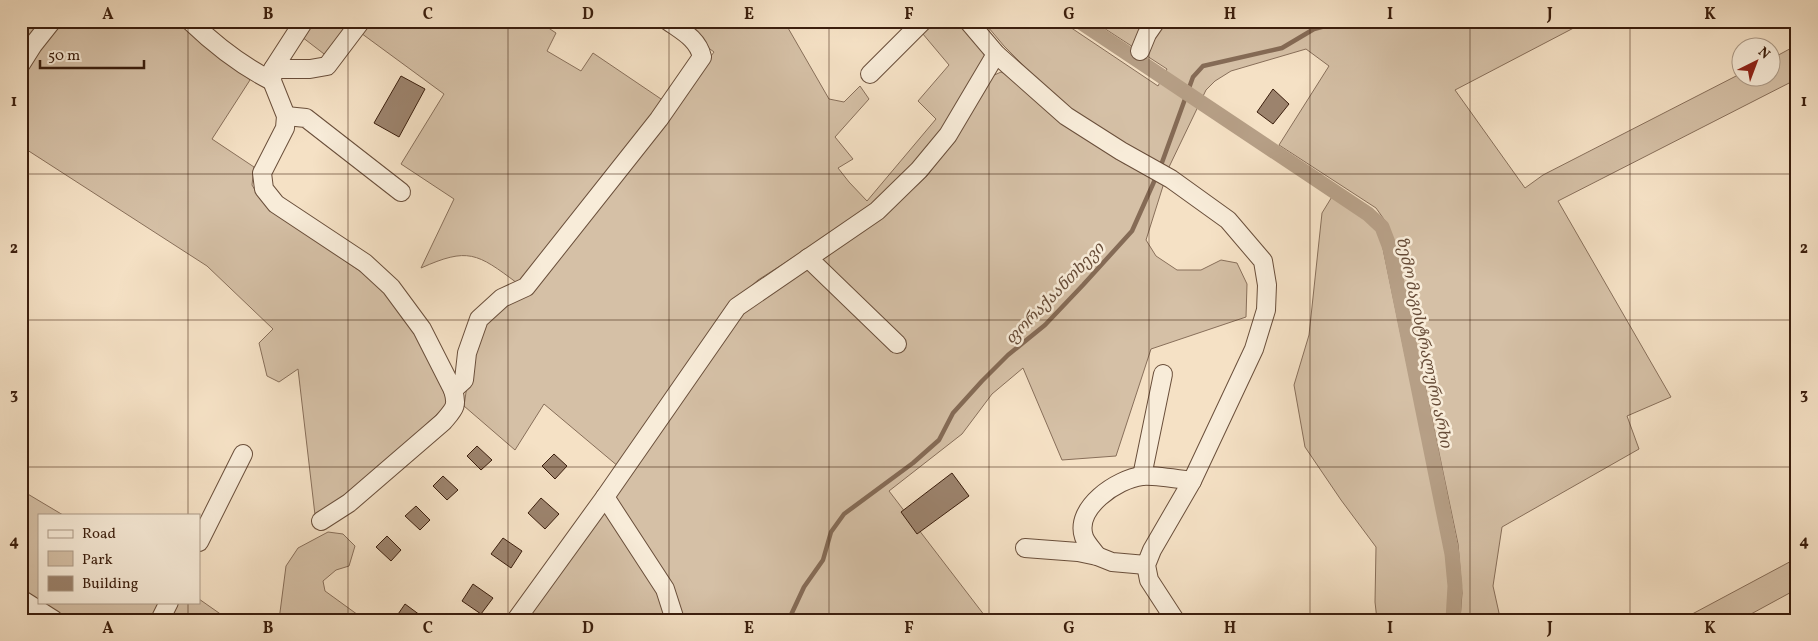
<svg xmlns="http://www.w3.org/2000/svg" width="1818" height="641" font-family="Vollkorn,'Noto Serif Georgian',serif">
  <style>
    .green { fill: #d5c0a6; stroke: #886f5a }
    .lines { fill: none; stroke-linecap: round; stroke-linejoin: round }
    .stream { stroke: #856b56; stroke-width: 4.5 }
    .canal { stroke: #b69f86; stroke-width: 15 }
    .building { fill: #9c836d; stroke: #3b1e0d }
    .minor-casing { stroke: #6a4f3b; stroke-width: 20 }
    .minor { stroke: #f8ecd9; stroke-width: 18 }
    .grid { fill: none; stroke: #3b1e0d; stroke-width: 1; stroke-opacity: 0.55 }
    .labels { text-anchor: middle; stroke-width: 5; stroke-linejoin: round; paint-order: stroke }
    .water-label { font-size: 16px; font-style: italic; fill: #664b37; stroke: #f8ecd9 }
    .neatline { fill: none; stroke: #3b1e0d; stroke-width: 2 }
    .grid-label { font-size: 16px; text-anchor: middle; font-weight: bold; fill: #3b1e0d }
  </style>
  <rect width="100%" height="100%" fill="#f5e1c5"/>
  <filter id="stains"><feTurbulence type="fractalNoise" baseFrequency=".004" numOctaves="4"/><feColorMatrix values="0 0 0 0 .2 0 0 0 0 .09 0 0 0 0 .02 0 0 0 .5 -.17"/></filter>
  <radialGradient id="worn" r=".72"><stop offset=".6" stop-color="#630" stop-opacity="0"/><stop offset="1" stop-color="#630" stop-opacity=".3"/></radialGradient>
  <g class="green">
    <path d="M21 21H181L250 80 212 139 254 167 252 185 261 200 292 224 387 290 412 324 449 403 344 501 315 515 298 369 279 382 267 376 259 343 273 329 207 266 21 146Z"/>
    <path d="M312 21H507L516 29 522 21H538L556 33 547 51 581 71 593 53 664 101 529 275 517 283C477 253 468 247 421 268L454 199 401 164 444 94 350 25 328 57 302 37Z"/>
    <path d="M672 21H784L829 99 844 102 860 86 869 99 835 137 853 159 838 168 849 182 867 201 936 119 918 101 949 65 912 21H959L988 52 948 129 882 201 758 280 740 296 619 467 544 404 515 450 464 406 471 358 488 316 552 268 714 52Z"/>
    <path d="M983 21H1061L1158 86 1167 69 1093 21H1587L1455 90 1525 188 1543 175 1740 74V78H1770L1771 59 1797 45V79L1558 201 1671 397 1627 416 1639 449 1502 527 1493 586 1499 613 1498 620H1460L1462 593 1458 544 1422 371 1388 225 1376 208 1279 145 1329 66 1306 49 1231 71 1215 81 1206 90 1169 167 1146 240 1156 256 1177 270H1201L1221 260 1237 263 1247 284 1246 317 1151 349 1116 456 1062 460 1023 368 992 394 962 434 889 491 988 620H524L743 309 900 201 927 176 960 132 990 77 1001 72 1008 75 1055 117 1125 164 1143 167 1066 108 1004 46Z"/>
    <path d="M1333 195 1370 220 1380 234 1442 532 1452 589 1448 620H1377L1375 602 1376 547 1341 500 1305 447 1294 385 1309 335 1322 213Z"/>
    <path d="M21 490 63 515H39V602H199V599L229 620H21Z"/>
    <path d="M328 532 343 534 355 546 349 566 336 570 323 581 325 591 365 620H279L286 566 298 548Z"/>
    <path d="M1797 558V589L1740 620H1681Z"/>
  </g>
  <g class="lines">
    <g class="stream">
      <path d="M1160 168 1193 77 1203 66 1282 48 1314 29 1344 21"/>
      <path d="M786 620 790 617 804 587 823 560 831 532 844 514 913 463 939 440 953 413 982 381 1008 355 1045 325 1083 285 1132 231 1157 175"/>
    </g>
    <path class="canal" d="M1079 21 1368 214 1382 227 1390 248 1452 554 1455 586 1453 620"/>
  </g>
  <g class="building">
    <path d="M401 76 425 89 399 137 374 123Z"/>
    <path d="M1273 89 1289 104 1273 124 1257 112Z"/>
    <path d="M477 446 492 460 481 470 467 456Z"/>
    <path d="M554 454 567 466 555 479 542 466Z"/>
    <path d="M952 473 969 496 917 534 901 512Z"/>
    <path d="M443 476 458 490 447 500 433 486Z"/>
    <path d="M541 498 559 514 545 529 528 513Z"/>
    <path d="M416 506 430 520 420 530 405 516Z"/>
    <path d="M387 536 401 550 391 561 376 547Z"/>
    <path d="M503 538 522 551 511 568 491 554Z"/>
    <path d="M473 584 493 598 481 614 462 601Z"/>
    <path d="M405 604 424 618 423 620H394Z"/>
  </g>
  <g class="lines">
    <defs>
      <g id="minor">
        <path d="M190 21C214 44 242 66 272 81"/>
        <path d="M304 21 273 69 272 81 286 116 285 128 262 173 264 189 276 204 365 263 391 287 422 329 453 390 464 380 467 353 479 319 502 298 526 287 659 119 702 57C698 39 682 31 668 21"/>
        <path d="M968 21 996 54 1066 116 1121 151 1171 179 1228 220 1263 261 1267 285 1266 310 1254 349 1192 481 1152 550 1146 565 1149 580 1175 620"/>
        <path d="M1140 51 1147 34 1156 21"/>
        <path d="M21 64 33 45 52 21"/>
        <path d="M273 69H310L327 66 361 21"/>
        <path d="M870 74 923 21"/>
        <path d="M286 116 306 118 401 192"/>
        <path d="M808 258 897 344"/>
        <path d="M1142 476 1163 374"/>
        <path d="M605 497 665 589 675 620"/>
        <path d="M321 521 349 503 443 422C454 409 458 407 453 390"/>
        <path d="M199 542 243 454"/>
        <path d="M1025 548 1078 552 1097 556 1112 562 1146 565"/>
        <path d="M1097 556C1093 550 1086 543 1084 537 1074 508 1117 479 1142 476 1155 475 1178 479 1192 481"/>
        <path d="M21 599 54 620"/>
        <path d="M160 620 169 602"/>
        <path d="M516 620 605 497 737 307 877 211 919 170 948 135 996 54"/>
      </g>
    </defs>
    <use href="#minor" class="minor-casing"/>
    <use href="#minor" class="minor"/>
  </g>
  <path class="grid" d="M188 21V515M348 21V620M508 21V620M669 21V620M829 21V620M989 21V620M1149 21V620M1310 21V620M1470 21V620M1630 21V620M21 174H1797M21 320H1797M21 467H1797M188 602V620"/>
  <g class="labels">
    <g class="water-label">
      <text transform="translate(1054 293) rotate(-46)" y="6">ფორაქაანთხევი</text>
      <text transform="translate(1425 342) rotate(78)" y="6">ზემო მაგისტრალური არხი</text>
    </g>
  </g>
  <rect width="1818" height="641" fill="none" stroke="#f5e1c5" stroke-width="55"/>
  <rect x="38" y="514" width="162" height="90" fill="#f8ecd9" stroke="#ac9a87"/>
  <rect x="48" y="530" width="25" height="8" fill="#f8ecd9" stroke="#ac9a87"/>
  <text x="82" y="538" font-size="15" fill="#3b1e0d">Road</text>
  <rect x="48" y="551" width="25" height="15" fill="#d5c0a6" stroke="#ac9a87"/>
  <text x="82" y="564" font-size="15" fill="#3b1e0d">Park</text>
  <rect x="48" y="576" width="25" height="15" fill="#9c836d" stroke="#ac9a87"/>
  <text x="82" y="588" font-size="15" fill="#3b1e0d">Building</text>
  <g transform="translate(1756 62) rotate(42)"><circle r="24" fill="#f8ecd9" stroke="#ac9a87"/>
  <path d="M0-4L9 19L0 12L-9 19Z" fill="#8f2418"/>
  <text y="-8" font-size="14" font-weight="bold" text-anchor="middle" fill="#3b1e0d">N</text>
  </g>
  <path d="M40 60v8h104v-8" fill="none" stroke="#3b1e0d" stroke-width="2.5"/>
  <text x="48" y="60" font-size="15" fill="#3b1e0d" stroke="#f8ecd9" stroke-width="4" paint-order="stroke">50 m</text>
  <rect x="28" y="28" width="1762" height="586" class="neatline"/>
  <g class="grid-label">
    <text x="108" y="19">A</text>
    <text x="268" y="19">B</text>
    <text x="428" y="19">C</text>
    <text x="588" y="19">D</text>
    <text x="749" y="19">E</text>
    <text x="909" y="19">F</text>
    <text x="1069" y="19">G</text>
    <text x="1230" y="19">H</text>
    <text x="1390" y="19">I</text>
    <text x="1550" y="19">J</text>
    <text x="1710" y="19">K</text>
    <text x="14" y="106">1</text>
    <text x="1804" y="106">1</text>
    <text x="14" y="253">2</text>
    <text x="1804" y="253">2</text>
    <text x="14" y="399">3</text>
    <text x="1804" y="399">3</text>
    <text x="14" y="546">4</text>
    <text x="1804" y="546">4</text>
    <text x="108" y="633">A</text>
    <text x="268" y="633">B</text>
    <text x="428" y="633">C</text>
    <text x="588" y="633">D</text>
    <text x="749" y="633">E</text>
    <text x="909" y="633">F</text>
    <text x="1069" y="633">G</text>
    <text x="1230" y="633">H</text>
    <text x="1390" y="633">I</text>
    <text x="1550" y="633">J</text>
    <text x="1710" y="633">K</text>
  </g>
  <rect width="100%" height="100%" filter="url(#stains)"/>
  <rect width="100%" height="100%" fill="url(#worn)"/>
</svg>
